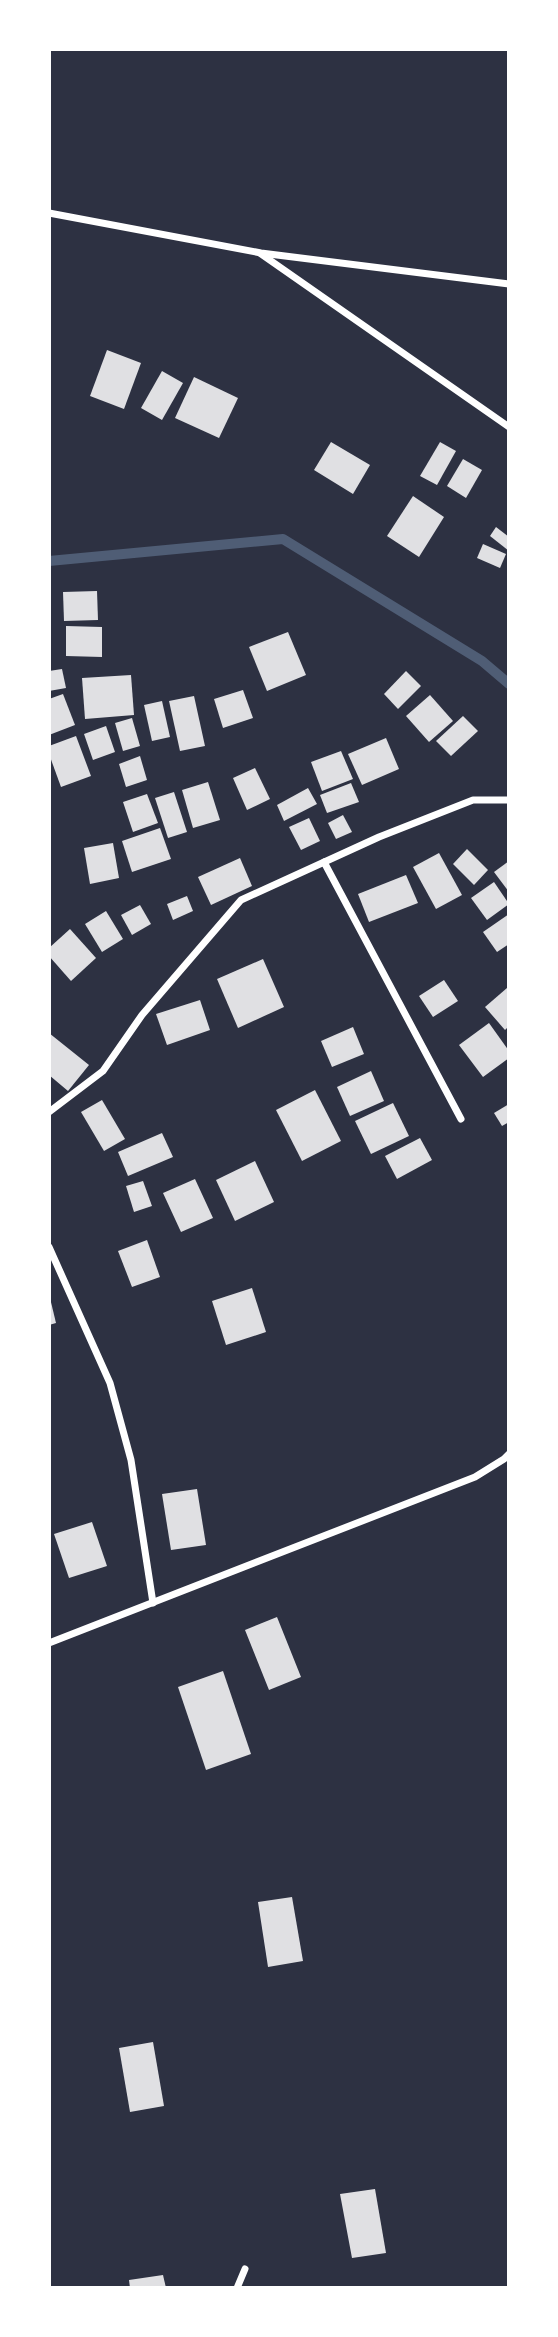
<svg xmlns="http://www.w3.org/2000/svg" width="558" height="2337" font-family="'Public Sans',sans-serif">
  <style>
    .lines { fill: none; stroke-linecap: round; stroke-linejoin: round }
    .stream { stroke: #4f5d75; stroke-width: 10 }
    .building { fill: #e0e0e3 }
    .minor { stroke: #fff; stroke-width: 7 }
  </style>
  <rect width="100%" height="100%" fill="#2d3142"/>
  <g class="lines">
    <path class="stream" d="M49 561 283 539 482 661 509 684"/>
  </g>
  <g class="building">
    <path d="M107 350 141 363 124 409 90 396Z"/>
    <path d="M162 371 183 383 162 420 141 408Z"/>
    <path d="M194 377 238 398 219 438 175 418Z"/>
    <path d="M331 442 370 465 353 494 314 470Z"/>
    <path d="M440 442 456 451 437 485 420 476Z"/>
    <path d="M463 459 482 470 466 498 447 486Z"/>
    <path d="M413 496 444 517 419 557 387 536Z"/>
    <path d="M496 527 509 537V551L490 536Z"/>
    <path d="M483 544 506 554 500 568 477 558Z"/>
    <path d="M97 591 98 620 64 621 63 592Z"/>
    <path d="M66 626 102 627V657L66 656Z"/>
    <path d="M288 632 306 675 267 691 249 647Z"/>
    <path d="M62 669 66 688 49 691V671Z"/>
    <path d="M406 671 421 686 398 709 384 694Z"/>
    <path d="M131 675 134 715 85 719 82 678Z"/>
    <path d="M243 690 253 718 223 728 214 699Z"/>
    <path d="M63 694 75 725 49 735V699Z"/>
    <path d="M430 695 453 721 429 742 406 716Z"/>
    <path d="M194 696 205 746 180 751 169 701Z"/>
    <path d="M162 701 170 737 152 741 144 705Z"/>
    <path d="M463 716 478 731 451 756 436 741Z"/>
    <path d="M132 718 140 746 123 751 115 723Z"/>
    <path d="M106 726 115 752 93 760 84 734Z"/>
    <path d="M76 736 91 776 61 787 49 754V746Z"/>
    <path d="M386 738 399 769 362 785 348 754Z"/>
    <path d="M341 751 353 779 322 791 311 762Z"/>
    <path d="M140 756 147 780 126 787 119 764Z"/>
    <path d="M255 768 270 799 247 810 233 778Z"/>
    <path d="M208 782 220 820 193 828 182 790Z"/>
    <path d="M351 783 359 802 327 813 320 795Z"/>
    <path d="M308 788 317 804 284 821 277 805Z"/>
    <path d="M174 792 187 832 168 838 155 798Z"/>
    <path d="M147 794 158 823 133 832 123 802Z"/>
    <path d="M343 815 352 832 336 839 328 823Z"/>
    <path d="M309 818 320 841 301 850 289 827Z"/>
    <path d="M160 828 171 859 132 872 122 841Z"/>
    <path d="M113 843 119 878 90 884 84 848Z"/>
    <path d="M467 849 488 870 474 885 453 864Z"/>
    <path d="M439 853 462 895 436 909 413 867Z"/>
    <path d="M240 858 252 886 211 905 198 877Z"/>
    <path d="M509 861V892L494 872Z"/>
    <path d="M406 875 418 903 369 922 358 894Z"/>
    <path d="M494 882 509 904 487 920 471 898Z"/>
    <path d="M187 896 193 911 173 920 167 904Z"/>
    <path d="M140 905 151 924 132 935 121 915Z"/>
    <path d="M106 911 123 939 102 952 85 924Z"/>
    <path d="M509 914V944L497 952 483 932Z"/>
    <path d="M70 929 96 958 71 981 49 956V948Z"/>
    <path d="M263 959 284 1007 238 1028 217 979Z"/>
    <path d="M444 980 458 1001 433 1017 419 996Z"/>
    <path d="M507 988 509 990V1026L505 1030 485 1007Z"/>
    <path d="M200 1000 210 1030 167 1045 156 1014Z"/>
    <path d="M489 1023 509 1051V1058L483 1077 459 1045Z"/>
    <path d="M353 1027 364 1054 332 1067 321 1041Z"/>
    <path d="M49 1033 89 1065 68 1091 49 1075Z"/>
    <path d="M371 1071 384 1101 350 1116 337 1087Z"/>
    <path d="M315 1090 341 1141 302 1161 276 1110Z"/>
    <path d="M102 1100 125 1139 104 1151 81 1112Z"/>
    <path d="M393 1103 409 1136 371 1154 355 1121Z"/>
    <path d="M509 1104V1122L502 1126 494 1113Z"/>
    <path d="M162 1133 173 1157 128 1176 118 1152Z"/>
    <path d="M420 1138 432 1160 397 1179 385 1156Z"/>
    <path d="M255 1161 274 1202 235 1221 216 1180Z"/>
    <path d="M195 1179 213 1218 181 1232 163 1193Z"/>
    <path d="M143 1181 152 1206 134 1212 126 1186Z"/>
    <path d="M147 1240 160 1277 132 1287 118 1251Z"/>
    <path d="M252 1288 266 1332 226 1345 212 1301Z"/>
    <path d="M50 1298 56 1323 49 1325V1299Z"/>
    <path d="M197 1489 206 1545 171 1550 162 1494Z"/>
    <path d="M92 1522 107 1566 69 1578 54 1534Z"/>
    <path d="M277 1617 301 1677 269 1690 245 1630Z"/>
    <path d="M223 1671 251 1754 206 1770 178 1687Z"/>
    <path d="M292 1897 303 1961 268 1967 258 1902Z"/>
    <path d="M153 2042 164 2106 130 2112 119 2048Z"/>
    <path d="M375 2189 386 2253 352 2258 340 2194Z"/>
    <path d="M163 2275 166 2288H130L129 2280Z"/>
  </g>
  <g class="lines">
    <g class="minor">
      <path d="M49 213 261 253 509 284"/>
      <path d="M261 254 509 427"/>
      <path d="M324 862 461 1119"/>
      <path d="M49 1112 103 1071 142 1015 241 900 379 837 473 800H509"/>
      <path d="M49 1247 110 1383 131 1460 153 1603"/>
      <path d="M49 1643 475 1477 504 1459 509 1454"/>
      <path d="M237 2288 245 2269"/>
    </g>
  </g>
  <rect width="558" height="2337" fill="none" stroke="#ffffff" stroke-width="102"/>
</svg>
